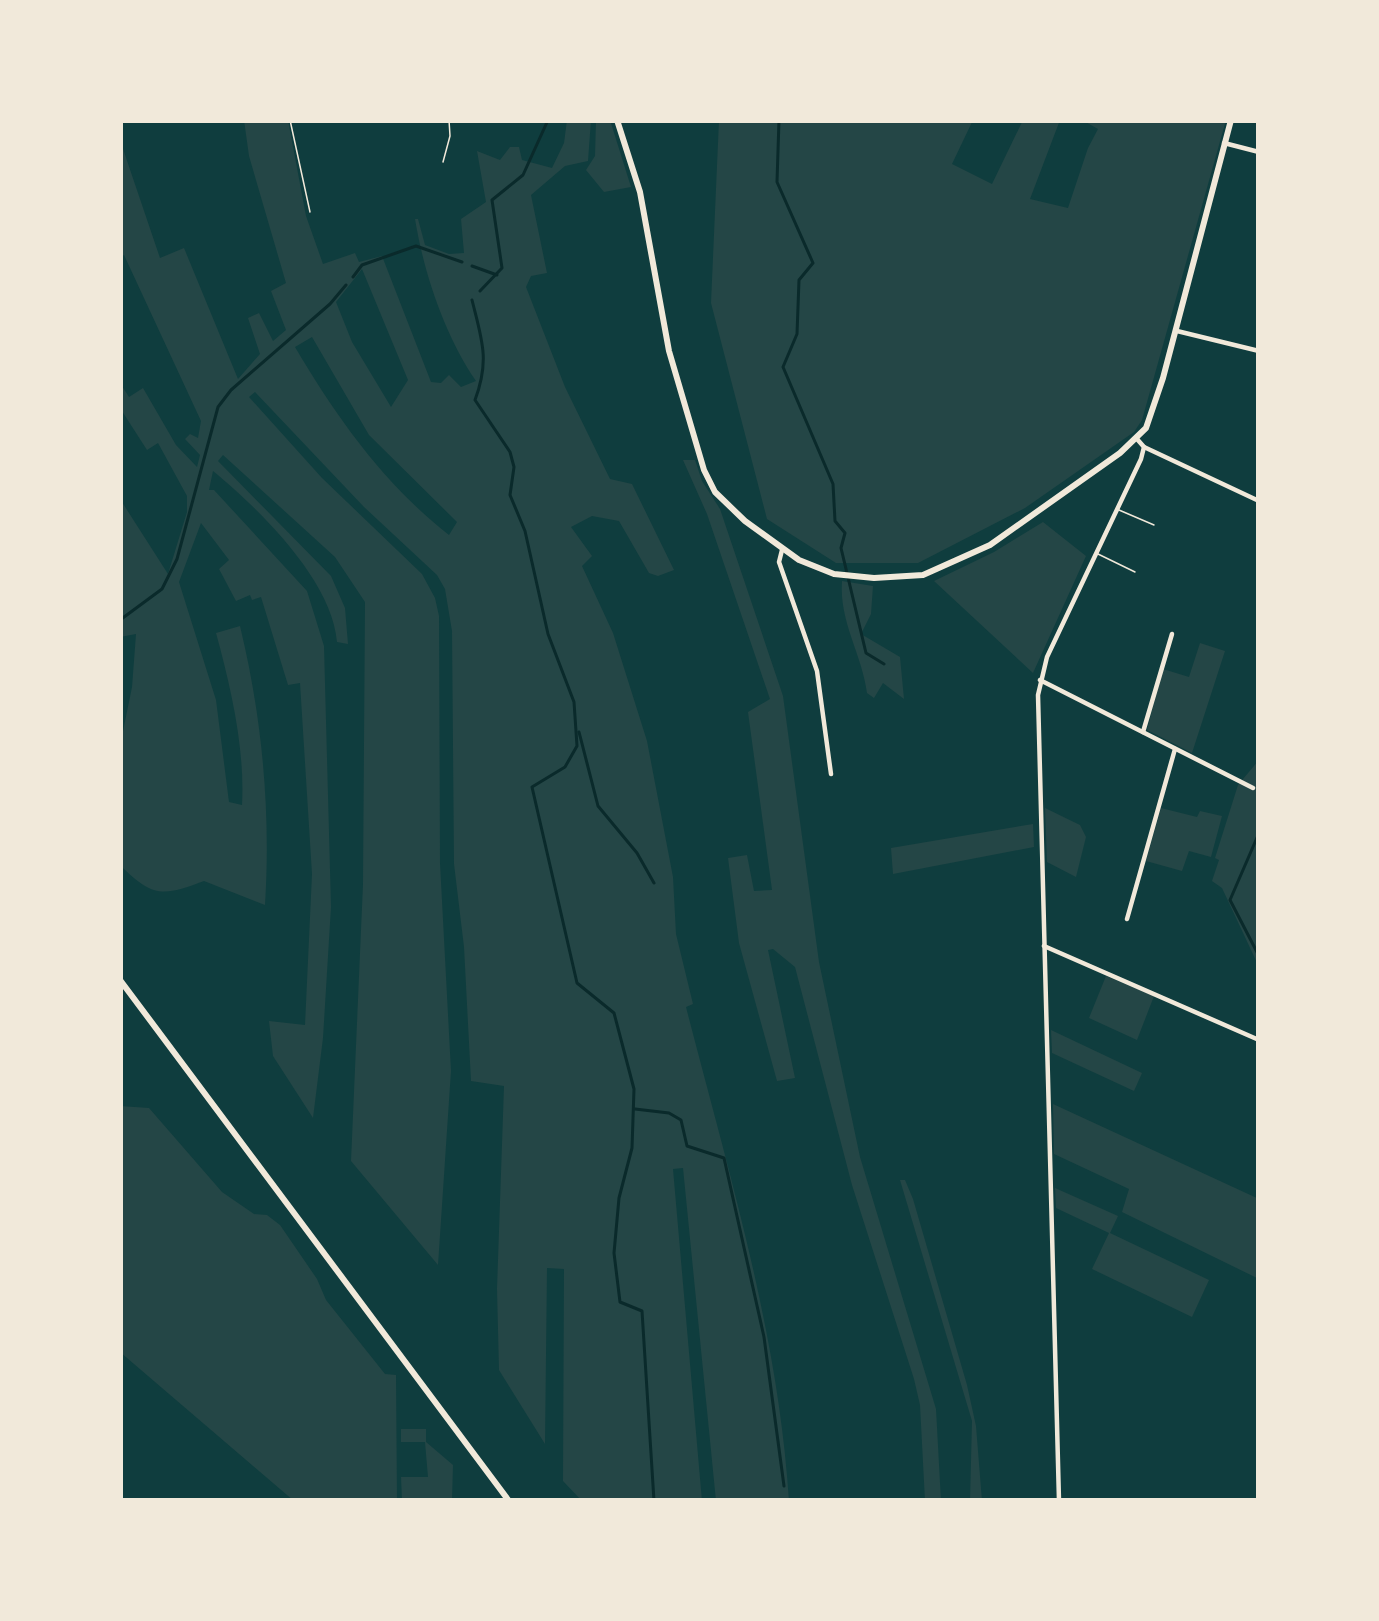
<svg xmlns="http://www.w3.org/2000/svg" width="1379" height="1621" font-family="'Space Grotesk',sans-serif">
  <style>
    .green { fill: #244646; fill-rule: evenodd }
    .lines { fill: none; stroke-linecap: round; stroke-linejoin: round }
    .stream { stroke: #0a2a2b; stroke-width: 3 }
    .service { stroke: #f1e9da; stroke-width: 1.5 }
    .minor { stroke: #f1e9da; stroke-width: 4.5 }
    .tertiary { stroke: #f1e9da; stroke-width: 6 }
  </style>
  <rect width="100%" height="100%" fill="#0f3d3e"/>
  <g class="green">
    <path d="M244 120H288L306 216 323 264 355 253 359 262 382 256 431 382 441 383 449 375 461 387 476 381C445 336 424 274 415 219H418L425 245 449 254 464 253 461 219 486 202 477 151 500 160 510 147H519L522 160 552 168 564 143 567 120H591L588 161 565 166 531 195 547 273 531 276 526 287 565 387 610 479 632 484 674 570 658 576 649 573 619 521 592 516 571 527 592 556 582 566 613 633 647 741 673 877 676 934 693 1004 686 1007C728 1171 778 1331 789 1501H716L683 1168 673 1169 702 1501H582L563 1481 564 1269 547 1268 545 1444 499 1370 497 1289 504 1086 471 1081 464 947 454 864 452 631 445 589 437 575 364 507 255 392 249 397 322 478 422 574 435 598 439 616 440 863 451 1071 438 1265 351 1161 363 884 365 602 335 557 223 455 218 461 331 576 345 608 348 644 337 642C332 580 259 509 213 471L209 490H214L307 591 324 646 331 907 323 1038 313 1118 273 1056 269 1021 305 1025 312 874 300 683 288 685 261 597 252 600 250 595 236 601 219 569 229 560 201 523 179 582 216 700 229 802 242 805C245 748 231 688 216 633L240 626C262 717 271 811 265 905L204 881C162 897 152 897 120 865V746L132 687 136 634 120 637V499L168 574 187 512V496L158 443 147 450 120 408V383L129 397 143 388 176 445 197 467 200 455 185 439 190 434 198 438 201 421 124 255 120 258V140L160 258 184 248 238 379 260 354 248 318 259 313 273 341 286 330 271 291 286 283 249 156ZM362 269 408 380 391 407 352 342 336 302ZM312 337 369 435 457 522 449 535C384 484 337 418 295 347Z"/>
    <path d="M596 120H610L631 187 604 192 586 170 595 156Z"/>
    <path d="M719 120H973L952 164 992 184 1023 120H1060L1030 199 1068 208 1088 148 1098 129 1082 120H1226L1142 420 1134 432 1025 508 918 563H836L767 519 711 303Z"/>
    <path d="M683 460H695L702 481 720 509 783 696 819 962 860 1157 936 1409 941 1501H925L920 1405 914 1379 852 1185 795 967 773 949 768 950 795 1078 777 1081 739 943 728 858 747 855 754 891 772 890 748 712 770 699 707 514Z"/>
    <path d="M1043 522 1086 556 1033 673 934 581 994 552Z"/>
    <path d="M842 581 873 586 871 614 861 634 900 657 904 699 883 683 874 698 867 693C862 654 839 622 842 581Z"/>
    <path d="M1200 643 1225 651 1192 753 1147 730 1163 669 1189 677Z"/>
    <path d="M1259 760V967L1222 888 1212 881 1219 860 1215 858 1238 785Z"/>
    <path d="M1045 808 1080 825 1086 837 1076 877 1047 862Z"/>
    <path d="M1161 808 1197 817 1200 811 1222 816 1211 857 1189 851 1182 871 1146 861Z"/>
    <path d="M1033 824 1034 847 893 874 891 848Z"/>
    <path d="M1106 976 1154 996 1137 1040 1089 1018Z"/>
    <path d="M1051 1030 1142 1073 1134 1091 1052 1053Z"/>
    <path d="M1053 1104 1259 1199V1279L1122 1212 1129 1189 1054 1154Z"/>
    <path d="M120 1106 149 1108 222 1192 254 1214 267 1215 280 1225 317 1279 326 1300 385 1374 396 1375 397 1501H294L120 1352Z"/>
    <path d="M900 1180H905L913 1199 967 1385 976 1426 982 1501H970L972 1421Z"/>
    <path d="M1055 1188 1118 1216 1110 1233 1209 1280 1192 1317 1092 1269 1109 1233 1056 1208Z"/>
    <path d="M401 1429H426V1442L453 1465 452 1501H402L401 1477H428L425 1442H401Z"/>
  </g>
  <g class="lines">
    <g class="stream">
      <path d="M779 120 777 182 813 263 799 280 797 334 783 367 833 484 835 521 845 533 841 548 866 653 884 664"/>
      <path d="M472 266 497 275"/>
      <path d="M353 277 362 265 416 246 462 262"/>
      <path d="M480 291 502 268 492 200 523 175 548 120"/>
      <path d="M472 300C482 340 490 360 475 400L510 452 514 467 510 495 525 531 548 634 574 702 577 746 565 767 532 787 577 983 614 1013 634 1089 632 1148 619 1198 614 1253 620 1302 642 1311 654 1501"/>
      <path d="M120 620 162 589 177 559 218 407 231 390 330 304 346 285"/>
      <path d="M579 732 598 806 637 853 654 883"/>
      <path d="M1259 833 1230 900 1259 956"/>
      <path d="M635 1109 669 1113 681 1120 687 1146 724 1158 764 1337 784 1486"/>
    </g>
    <g class="service">
      <path d="M290 120 310 212"/>
      <path d="M443 162 450 136 449 120"/>
      <path d="M1119 510 1154 525"/>
      <path d="M1098 554 1135 572"/>
    </g>
    <g class="minor">
      <path d="M1224 143 1259 152"/>
      <path d="M1177 331 1259 351"/>
      <path d="M1144 447 1259 501"/>
      <path d="M782 550 779 562 817 671 831 774"/>
      <path d="M1040 680 1253 788"/>
      <path d="M1143 732 1172 634"/>
      <path d="M1127 919 1175 749"/>
      <path d="M1044 946 1259 1040"/>
      <path d="M1059 1501 1038 695 1047 657 1141 459 1144 447 1137 439"/>
    </g>
    <g class="tertiary">
      <path d="M617 120 640 192 669 351 704 470 715 492 745 521 799 560 834 574 874 578 923 575 990 545 1120 453 1146 428 1163 378 1231 120"/>
      <path d="M120 980 509 1501"/>
    </g>
  </g>
  <rect width="1379" height="1621" fill="none" stroke="#f1e9da" stroke-width="246"/>
</svg>
